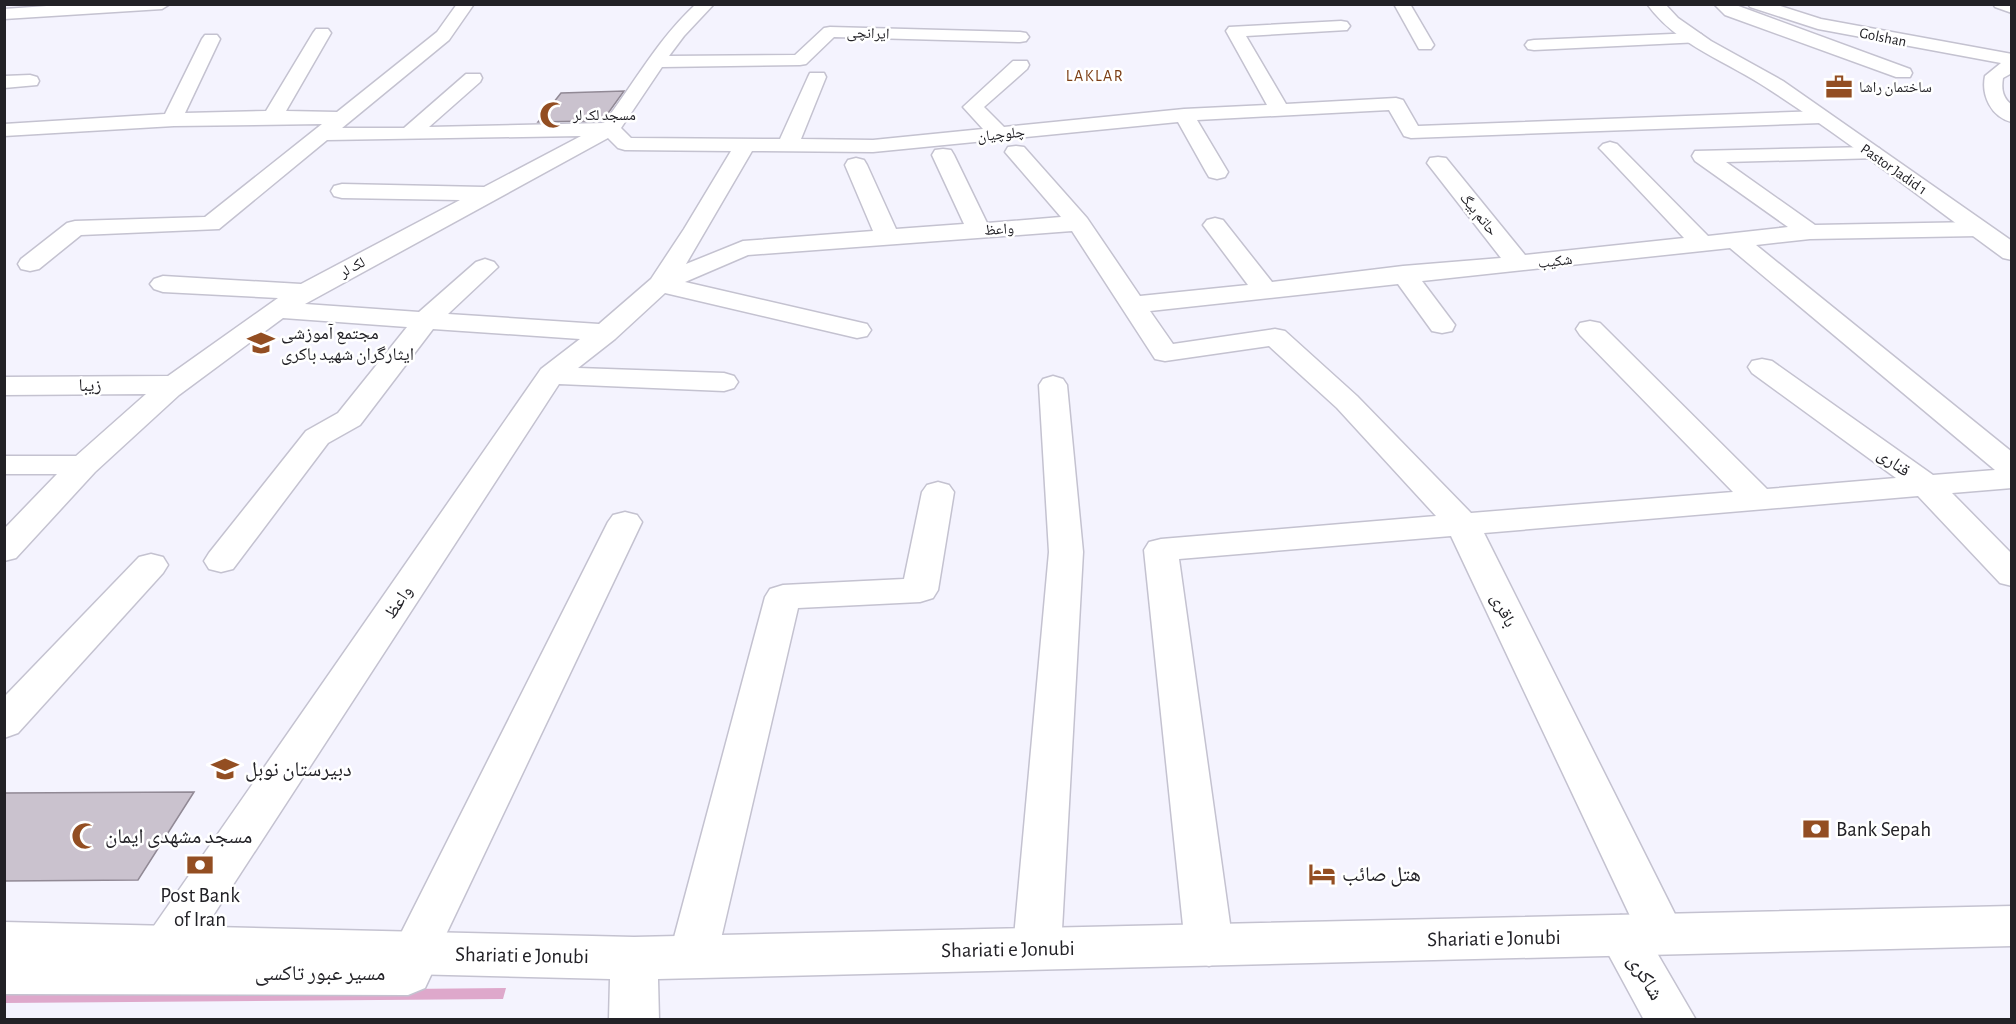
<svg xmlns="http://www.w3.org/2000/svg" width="2016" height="1024" font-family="'Alegreya Sans','Noto Naskh Arabic',sans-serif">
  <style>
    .forest { fill: #dea8cb }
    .building { fill: #cac2ce; stroke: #918995; stroke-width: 1.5 }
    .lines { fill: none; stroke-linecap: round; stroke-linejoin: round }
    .minor-casing { stroke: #c4c2d0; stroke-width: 3 }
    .major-casing { stroke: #c4c2d0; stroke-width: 3 }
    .minor { fill: #fff; fill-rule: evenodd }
    .major { fill: #fff; fill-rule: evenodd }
    .labels { text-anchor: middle; stroke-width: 5; stroke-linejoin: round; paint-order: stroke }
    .far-street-label { font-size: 15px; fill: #222126; stroke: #fff }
    .far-poi-label { font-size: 15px; fill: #222126; stroke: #fff; text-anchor: start }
    .far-neighbourhood-label { font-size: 16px; letter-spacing: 1.5px; fill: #7c3e15; stroke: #fff }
    .poi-label { font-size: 18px; fill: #222126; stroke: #fff; text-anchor: start }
    .street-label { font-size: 18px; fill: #222126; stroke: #fff }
    .near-poi-label { font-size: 21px; fill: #222126; stroke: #fff; text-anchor: start }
    .near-street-label { font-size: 21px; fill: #222126; stroke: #fff }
  </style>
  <rect width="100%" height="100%" fill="#f4f3fe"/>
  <path class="forest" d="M506 988 503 999 5 1003 4 993Z"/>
  <g class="building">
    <path d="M624 91 606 116 588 121 538 122 561 93Z"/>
    <path d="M194 792 138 880 4 881V793Z"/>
  </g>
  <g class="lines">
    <defs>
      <g id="minor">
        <path d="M75 4H170L162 9 4 19V9Z"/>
        <path d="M457 4H474L449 40 342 128H404L466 74H480L482 78 480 82 429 127 604 123C635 82 658 39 696 4H714L684 36 669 56 795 55 824 28 830 27 1020 32 1026 33 1029 37 1026 41 1020 42 834 37 806 64 800 65 662 67 621 128 631 138 780 139 808 77 810 73H824L826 77 801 139 873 140 983 129 963 107 1013 61H1027L1029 65 1027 69 984 107 1004 127 1184 109 1267 105 1226 31 1229 27 1341 21 1347 22 1350 26 1347 30 1246 36 1286 104 1396 98 1403 100 1418 126 1821 111 1828 113 1831 117 1828 121 1821 123 1411 138 1404 136 1389 110 1197 120 1228 172 1225 177 1217 179 1209 177 1206 172 1178 122 873 152 752 151 686 264 743 241 873 231 845 165 848 160 856 158 864 160 867 165 896 229 964 224 932 155 935 150 943 149 951 150 954 155 987 223 1061 217 1005 152 1008 147 1016 146 1024 147 1087 218 1140 296 1248 285 1203 225 1207 220 1215 218 1223 220 1272 282 1403 266 1501 258 1427 163 1430 158 1438 157 1446 158 1525 255 1684 238 1603 152 1599 148 1603 144 1610 142 1617 144 1708 236 1788 227 1695 161 1692 156 1695 151 1871 147 1879 148 1882 153 1879 158 1726 162 1815 225 1978 222 1986 224 1990 229 1986 234 1978 236 1810 239 1756 245 2012 452V488L1952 493 2012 554V586L2000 583 1918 496 1484 533 1685 934 1679 948 1662 954 1657 953 1696 1020H1644L1598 935 1604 921 1621 915 1631 918 1451 536 1179 559 1233 945 1226 960 1209 966 1192 960 1185 945 1144 550 1149 542 1161 539 1436 516 1337 408 1269 346 1165 361 1155 359 1072 231 748 255 685 282 867 324 871 330 867 336 857 338 665 293 615 339 578 368 724 373 734 376 738 382 734 388 724 391 559 384 190 951H392L608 522 613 515 625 512 637 515 642 522 430 968 432 973 425 988 408 995 4 994V950L144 951 142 948 149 933 541 369 580 339 433 329 360 425 328 443 233 569 221 572 209 569 204 561 209 553 306 431 338 413 407 327 283 318 179 395 95 472 16 558 4 561V529L57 474H4V456H76L146 394 4 395V377L168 376 278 298 163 292 154 289 150 284 154 279 163 276 301 284 460 200 342 198 334 196 331 191 334 186 342 184 484 187 581 136 327 140 219 229 81 235 39 269 30 271 21 269 18 264 21 259 67 223 75 221 205 217 322 124 174 126 4 136V124L165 114 202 39 205 35H217L220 39 185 113 266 111 313 33 316 29H328L331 33 286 111 337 112 437 32ZM608 138 618 148 625 150 731 151 684 229 651 279 599 324 448 314 498 267 494 262 485 259 476 262 419 312 305 304ZM1730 248 1995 470 1933 475 1772 361 1762 359 1752 361 1748 367 1752 373 1896 478 1767 489 1600 323 1590 321 1580 323 1576 329 1580 335 1733 492 1471 513 1357 396 1285 331 1275 329 1173 344 1150 311 1398 284 1432 331 1442 333 1452 331 1455 325 1422 281Z"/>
        <path d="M1394 4H1410L1434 45 1431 49H1419Z"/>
        <path d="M1714 4H1733L1910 69 1912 73 1910 77H1896L1725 15Z"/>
        <path d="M1748 4H1774L1821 19 2012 54V73L2003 78C2001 90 2003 98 2012 105V122C1991 117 1981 95 1985 76L2001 63 1818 29 1750 7Z"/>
        <path d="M1993 4H2012V13L1995 7Z"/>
        <path d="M1695 33 1701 34 1704 38 1701 42 1534 50 1528 49 1525 45 1528 41 1534 40Z"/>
        <path d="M30 75 37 77 39 81 37 85 4 88V76Z"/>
        <path d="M1053 376 1063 379 1067 385 1083 552 1061 948 1054 963 1037 969 1020 963 1013 948 1049 552 1039 385 1043 379Z"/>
        <path d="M938 482 949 485 954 492 938 590 933 598 920 602 798 608 717 956 710 971 693 977 676 971 669 956 765 597 770 589 783 585 904 579 922 492 927 485Z"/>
        <path d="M151 554 163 557 168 565 163 573 18 733 4 738V697L139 557Z"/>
      </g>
      <g id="major">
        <path d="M1647 4H1665L1678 18 1711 41 1783 81 2012 241V260L2003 258C1926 202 1850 142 1770 90 1729 62 1677 46 1647 4Z"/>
        <path d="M2012 906V946L658 979 659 1020H609L610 979 4 964V922L634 937Z"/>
      </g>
    </defs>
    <use href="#minor" class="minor-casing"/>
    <use href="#major" class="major-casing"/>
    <use href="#minor" class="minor"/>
    <use href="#major" class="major"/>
  </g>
  <defs>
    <symbol id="office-bare" viewBox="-9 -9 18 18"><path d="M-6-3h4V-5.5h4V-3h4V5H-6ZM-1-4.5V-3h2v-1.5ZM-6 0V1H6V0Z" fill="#934e22" stroke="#fff" stroke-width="2.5" paint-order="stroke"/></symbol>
    <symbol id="mosque-bare" viewBox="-9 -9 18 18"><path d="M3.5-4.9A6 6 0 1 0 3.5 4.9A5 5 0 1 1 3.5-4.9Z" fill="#934e22" stroke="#fff" stroke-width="2.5" paint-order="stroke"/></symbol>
    <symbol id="school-bare" viewBox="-9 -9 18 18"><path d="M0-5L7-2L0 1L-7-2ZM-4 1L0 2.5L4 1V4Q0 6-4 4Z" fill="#934e22" stroke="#fff" stroke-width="2.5" paint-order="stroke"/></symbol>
    <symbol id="bank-bare" viewBox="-9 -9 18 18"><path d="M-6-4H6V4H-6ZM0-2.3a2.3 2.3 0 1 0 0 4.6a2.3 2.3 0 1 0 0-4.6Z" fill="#934e22" stroke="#fff" stroke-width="2.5" paint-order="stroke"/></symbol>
    <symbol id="hotel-bare" viewBox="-9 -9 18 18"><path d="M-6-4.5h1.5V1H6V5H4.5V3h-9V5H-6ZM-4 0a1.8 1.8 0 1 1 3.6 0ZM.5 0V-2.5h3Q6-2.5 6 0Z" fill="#934e22" stroke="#fff" stroke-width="2.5" paint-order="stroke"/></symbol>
  </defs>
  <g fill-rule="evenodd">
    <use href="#office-bare" x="1820" y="68" width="38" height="38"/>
    <use href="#mosque-bare" x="534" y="96" width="38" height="38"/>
    <use href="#school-bare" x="242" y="324" width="38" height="38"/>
    <use href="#school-bare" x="206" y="750" width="38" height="38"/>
    <use href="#bank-bare" x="1797" y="810" width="38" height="38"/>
    <use href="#mosque-bare" x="66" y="817" width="38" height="38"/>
    <use href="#bank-bare" x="181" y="846" width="38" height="38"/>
    <use href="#hotel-bare" x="1303" y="855" width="38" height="38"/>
  </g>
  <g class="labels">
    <g class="far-street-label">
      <text transform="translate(868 33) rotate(2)" y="5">ایرانچی</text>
      <text transform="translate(1883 37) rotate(11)" y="5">Golshan</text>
      <text transform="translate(1001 134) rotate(-6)" y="5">چلوچیان</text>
      <text transform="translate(1894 169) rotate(35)" y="5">Pastor Jadid 1</text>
      <text transform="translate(1479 214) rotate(51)" y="5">حاتم بیگ</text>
      <text transform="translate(999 229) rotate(-4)" y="5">واعظ</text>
      <text transform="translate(1555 261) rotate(-7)" y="5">شکیب</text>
      <text transform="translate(352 267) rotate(-28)" y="5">لک لر</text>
    </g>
    <g class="far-poi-label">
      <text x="1859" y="92">ساختمان راشا</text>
      <text x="573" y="120">مسجد لک لر</text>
    </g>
    <g class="far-neighbourhood-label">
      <text x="1095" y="81">LAKLAR</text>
    </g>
    <g class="poi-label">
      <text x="281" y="339">مجتمع آموزشی<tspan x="281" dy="21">ایثارگران شهید باکری</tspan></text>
    </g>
    <g class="street-label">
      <text x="90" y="391">زیبا</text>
      <text transform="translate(1894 462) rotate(36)" y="6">قناری</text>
      <text transform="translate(398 602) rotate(-56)" y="6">واعظ</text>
      <text transform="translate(1504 610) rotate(64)" y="6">باقری</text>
    </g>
    <g class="near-poi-label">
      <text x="245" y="776">دبیرستان نوبل</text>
      <text x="1836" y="836">Bank Sepah</text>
      <text x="105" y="843">مسجد مشهدی ایمان</text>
      <text x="1342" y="881">هتل صائب</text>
      <text x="200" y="902" text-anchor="middle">Post Bank<tspan x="200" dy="24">of Iran</tspan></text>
    </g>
    <g class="near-street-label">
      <text transform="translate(1494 938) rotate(-1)" y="7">Shariati e Jonubi</text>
      <text transform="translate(1008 949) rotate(-1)" y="7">Shariati e Jonubi</text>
      <text transform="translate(522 955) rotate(1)" y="7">Shariati e Jonubi</text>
      <text x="320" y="980">مسیر عبور تاکسی</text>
      <text transform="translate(1646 977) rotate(59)" y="7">شاکری</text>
    </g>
  </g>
  <rect width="2016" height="1024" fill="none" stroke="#222126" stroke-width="12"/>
</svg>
